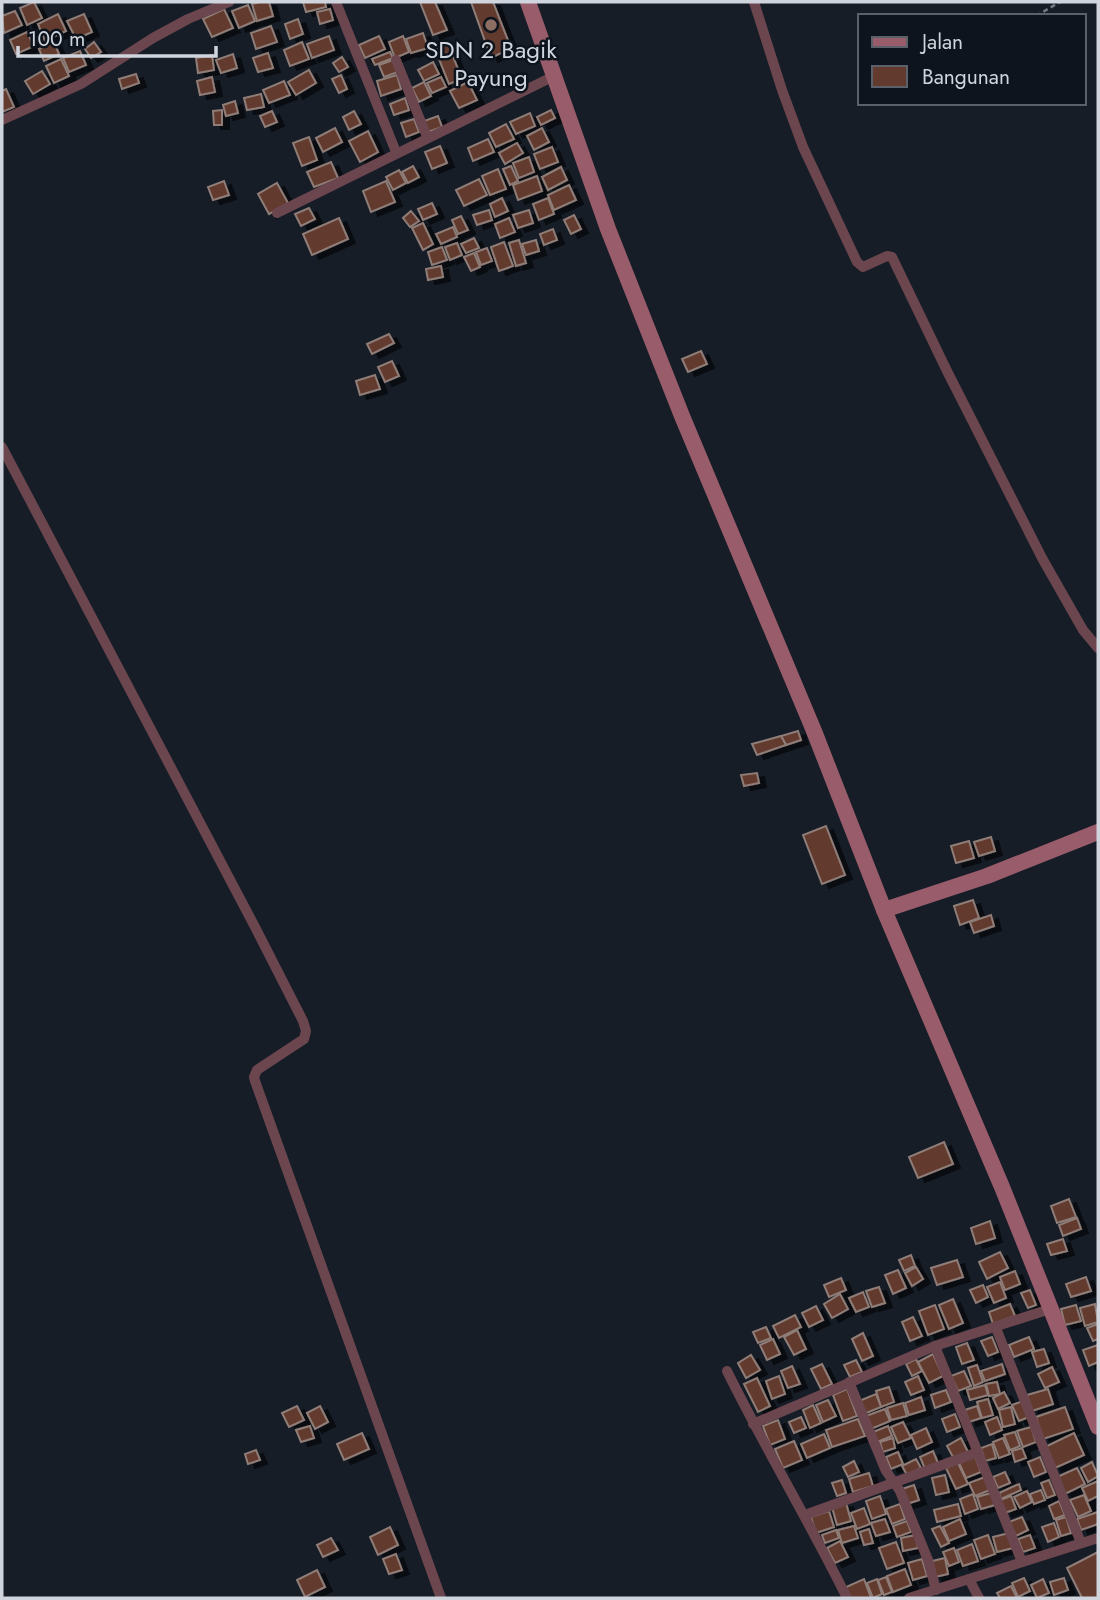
<svg xmlns="http://www.w3.org/2000/svg" width="1100" height="1600" font-family="Jost,sans-serif">
  <style>
    .building { fill: #623a2e; stroke: #8f7d78; stroke-width: 2; filter: url(#shadow) }
    .lines { fill: none; stroke-linecap: round; stroke-linejoin: round }
    .path { stroke: #757b84; stroke-width: 2.5; stroke-dasharray: 5 3.5; stroke-linecap: butt }
    .street { stroke: #6c464e; stroke-width: 10 }
    .secondary { stroke: #995c6a; stroke-width: 16 }
    .education-dot { fill: #8d6e63; stroke: #0d141e; stroke-width: 2.5 }
    .labels { text-anchor: middle; stroke-width: 5; stroke-linejoin: round; paint-order: stroke }
    .poi-label { font-size: 24px; fill: #d0d5dd; stroke: #0d141e }
  </style>
  <defs>
    <filter id="shadow"><feDropShadow dx="7" dy="4" stdDeviation="0" flood-color="#0009"/></filter>
  </defs>
  <rect width="100%" height="100%" fill="#161d27"/>
  <g class="building">
    <path d="M34 2 42 18 27 25 20 8Z"/>
    <path d="M260 2H269L273 16 257 21 252 4Z"/>
    <path d="M303 2H325L326 7 306 12Z"/>
    <path d="M420 2H435L447 30 433 35Z"/>
    <path d="M471 2H493L511 48 491 58Z"/>
    <path d="M248 5 255 21 239 28 232 11Z"/>
    <path d="M224 9 233 28 212 37 203 19Z"/>
    <path d="M330 9 333 20 320 24 317 12Z"/>
    <path d="M15 11 22 25 4 33 2 16Z"/>
    <path d="M58 14 66 31 45 41 38 24Z"/>
    <path d="M84 14 92 32 76 39 67 21Z"/>
    <path d="M298 19 303 34 290 39 285 24Z"/>
    <path d="M271 26 277 42 256 49 251 33Z"/>
    <path d="M27 32 34 46 16 54 10 40Z"/>
    <path d="M423 33 428 48 411 53 406 39Z"/>
    <path d="M329 36 334 50 312 58 307 44Z"/>
    <path d="M379 36 385 49 365 58 359 45Z"/>
    <path d="M403 36 409 52 395 58 389 42Z"/>
    <path d="M54 42 59 54 44 61 39 49Z"/>
    <path d="M94 42 101 52 91 58 85 49Z"/>
    <path d="M302 42 309 59 290 66 284 50Z"/>
    <path d="M448 44 462 79 449 84 435 49Z"/>
    <path d="M80 51 86 65 69 72 63 58Z"/>
    <path d="M390 52 393 58 375 65 372 59Z"/>
    <path d="M268 53 273 68 258 72 253 58Z"/>
    <path d="M233 54 237 68 221 73 216 60Z"/>
    <path d="M212 55 214 70 198 73 196 58Z"/>
    <path d="M342 57 348 67 339 72 333 63Z"/>
    <path d="M61 59 69 76 54 83 46 66Z"/>
    <path d="M393 60 398 72 384 77 379 65Z"/>
    <path d="M433 62 439 74 424 81 418 70Z"/>
    <path d="M309 70 316 83 296 95 288 82Z"/>
    <path d="M42 71 50 84 33 94 25 81Z"/>
    <path d="M136 74 139 83 122 89 119 79Z"/>
    <path d="M341 75 347 89 339 93 332 79Z"/>
    <path d="M397 75 401 89 381 96 377 81Z"/>
    <path d="M212 77 215 92 200 95 197 81Z"/>
    <path d="M441 77 446 87 432 93 427 83Z"/>
    <path d="M284 81 290 95 269 103 263 90Z"/>
    <path d="M424 82 431 96 419 102 412 88Z"/>
    <path d="M468 82 477 100 459 108 450 91Z"/>
    <path d="M6 89 14 107 2 112V91Z"/>
    <path d="M261 94 264 107 247 110 244 98Z"/>
    <path d="M405 98 409 110 394 115 390 104Z"/>
    <path d="M235 101 238 113 226 116 223 105Z"/>
    <path d="M222 110V125H214L213 111Z"/>
    <path d="M551 110 555 118 541 125 537 117Z"/>
    <path d="M272 111 277 122 265 127 260 116Z"/>
    <path d="M354 111 361 124 349 130 343 117Z"/>
    <path d="M530 113 535 126 516 134 510 122Z"/>
    <path d="M438 116 442 127 428 132 424 121Z"/>
    <path d="M414 119 419 132 406 137 401 123Z"/>
    <path d="M506 124 514 139 496 147 489 133Z"/>
    <path d="M335 128 342 142 323 152 316 138Z"/>
    <path d="M542 128 549 142 534 150 527 136Z"/>
    <path d="M368 131 378 152 360 162 349 141Z"/>
    <path d="M309 137 317 160 302 166 293 143Z"/>
    <path d="M488 139 494 152 473 161 468 148Z"/>
    <path d="M517 143 523 153 505 164 499 153Z"/>
    <path d="M440 146 447 163 432 169 425 152Z"/>
    <path d="M552 147 558 162 540 169 534 154Z"/>
    <path d="M529 157 534 172 519 178 513 163Z"/>
    <path d="M331 162 338 178 314 187 307 172Z"/>
    <path d="M413 166 419 177 408 183 402 172Z"/>
    <path d="M511 166 518 181 510 185 503 169Z"/>
    <path d="M561 167 567 180 548 190 542 177Z"/>
    <path d="M498 169 506 189 490 195 482 176Z"/>
    <path d="M399 170 406 183 393 190 386 177Z"/>
    <path d="M537 176 542 191 518 200 513 185Z"/>
    <path d="M479 179 487 195 464 206 456 190Z"/>
    <path d="M224 181 229 195 213 200 208 187Z"/>
    <path d="M386 181 395 202 371 212 363 191Z"/>
    <path d="M277 183 288 203 269 214 258 194Z"/>
    <path d="M569 185 576 200 554 210 548 195Z"/>
    <path d="M502 198 508 211 495 217 490 204Z"/>
    <path d="M548 198 554 214 539 220 533 204Z"/>
    <path d="M432 203 437 214 423 220 418 209Z"/>
    <path d="M309 208 315 219 301 226 295 214Z"/>
    <path d="M489 210 492 220 477 225 473 215Z"/>
    <path d="M529 210 533 223 518 228 513 215Z"/>
    <path d="M411 211 419 221 410 227 403 218Z"/>
    <path d="M574 215 581 229 571 234 564 220Z"/>
    <path d="M461 216 468 230 458 234 452 220Z"/>
    <path d="M339 218 348 239 312 255 303 234Z"/>
    <path d="M509 218 515 232 500 238 495 224Z"/>
    <path d="M423 223 433 244 423 250 412 228Z"/>
    <path d="M453 227 457 237 441 244 436 234Z"/>
    <path d="M553 229 557 240 544 245 540 234Z"/>
    <path d="M474 238 479 248 466 253 461 244Z"/>
    <path d="M519 240 526 263 516 266 509 243Z"/>
    <path d="M536 240 539 251 526 255 522 244Z"/>
    <path d="M504 242 513 266 499 271 491 247Z"/>
    <path d="M457 243 462 255 450 260 445 247Z"/>
    <path d="M442 247 447 260 432 265 428 252Z"/>
    <path d="M487 248 492 261 481 265 476 252Z"/>
    <path d="M474 253 480 267 471 271 464 257Z"/>
    <path d="M441 266 443 277 428 280 426 269Z"/>
    <path d="M389 334 394 343 372 354 367 344Z"/>
    <path d="M701 351 707 364 688 372 682 359Z"/>
    <path d="M392 361 399 376 385 382 378 367Z"/>
    <path d="M375 375 380 389 360 395 356 381Z"/>
    <path d="M798 731 801 740 786 745 781 736Z"/>
    <path d="M781 736 786 745 757 755 752 744Z"/>
    <path d="M757 773 759 783 744 786 741 775Z"/>
    <path d="M826 826 845 875 822 884 803 835Z"/>
    <path d="M991 837 995 851 979 856 974 842Z"/>
    <path d="M969 841 974 858 956 863 951 846Z"/>
    <path d="M973 900 979 918 960 925 954 906Z"/>
    <path d="M991 915 994 926 974 933 970 922Z"/>
    <path d="M944 1142 953 1164 918 1178 909 1157Z"/>
    <path d="M1069 1199 1076 1217 1057 1223 1051 1206Z"/>
    <path d="M1077 1218 1081 1229 1063 1236 1059 1225Z"/>
    <path d="M990 1221 995 1238 976 1244 971 1228Z"/>
    <path d="M1063 1239 1067 1251 1051 1255 1047 1244Z"/>
    <path d="M1000 1252 1008 1268 987 1279 979 1262Z"/>
    <path d="M911 1255 915 1266 904 1271 899 1260Z"/>
    <path d="M957 1260 963 1277 937 1285 931 1268Z"/>
    <path d="M916 1267 923 1279 912 1286 905 1273Z"/>
    <path d="M898 1270 906 1288 893 1294 885 1275Z"/>
    <path d="M1015 1271 1020 1284 1005 1290 1000 1277Z"/>
    <path d="M1086 1277 1091 1291 1071 1297 1066 1284Z"/>
    <path d="M841 1278 846 1290 829 1297 824 1285Z"/>
    <path d="M1000 1282 1006 1298 994 1303 987 1287Z"/>
    <path d="M983 1285 988 1297 976 1303 970 1290Z"/>
    <path d="M879 1287 885 1303 872 1307 866 1291Z"/>
    <path d="M1030 1290 1036 1305 1028 1308 1021 1293Z"/>
    <path d="M863 1292 869 1307 856 1312 849 1298Z"/>
    <path d="M840 1294 848 1309 832 1318 824 1304Z"/>
    <path d="M953 1299 963 1323 949 1329 939 1305Z"/>
    <path d="M1010 1304 1015 1316 993 1324 989 1312Z"/>
    <path d="M1095 1304 1098 1322 1085 1326 1080 1308Z"/>
    <path d="M935 1305 944 1329 928 1335 919 1311Z"/>
    <path d="M1076 1305 1081 1321 1065 1325 1061 1309Z"/>
    <path d="M816 1306 823 1320 809 1327 802 1313Z"/>
    <path d="M795 1315 801 1327 779 1338 773 1326Z"/>
    <path d="M913 1317 922 1336 910 1341 902 1322Z"/>
    <path d="M1098 1324V1339L1093 1341 1087 1328Z"/>
    <path d="M766 1327 771 1338 758 1343 753 1332Z"/>
    <path d="M797 1330 806 1349 794 1355 784 1337Z"/>
    <path d="M863 1333 873 1356 862 1361 852 1339Z"/>
    <path d="M992 1337 998 1352 988 1356 981 1341Z"/>
    <path d="M1029 1337 1034 1349 1014 1357 1009 1345Z"/>
    <path d="M773 1339 780 1354 767 1360 760 1345Z"/>
    <path d="M967 1343 974 1360 962 1364 956 1347Z"/>
    <path d="M1098 1345V1362L1089 1366 1083 1350Z"/>
    <path d="M1044 1349 1049 1363 1037 1367 1032 1352Z"/>
    <path d="M933 1354 943 1376 929 1383 918 1362Z"/>
    <path d="M751 1355 760 1370 746 1378 738 1363Z"/>
    <path d="M916 1359 922 1371 912 1376 906 1364Z"/>
    <path d="M856 1360 862 1372 850 1377 844 1365Z"/>
    <path d="M822 1364 832 1384 821 1389 811 1369Z"/>
    <path d="M1002 1364 1005 1374 985 1381 981 1371Z"/>
    <path d="M977 1365 983 1382 974 1386 968 1368Z"/>
    <path d="M792 1366 800 1384 788 1388 781 1371Z"/>
    <path d="M1052 1367 1059 1382 1045 1388 1038 1374Z"/>
    <path d="M964 1371 971 1386 958 1391 951 1376Z"/>
    <path d="M779 1376 785 1394 772 1399 766 1381Z"/>
    <path d="M918 1376 924 1390 911 1395 905 1382Z"/>
    <path d="M757 1378 770 1406 758 1412 744 1384Z"/>
    <path d="M997 1382 1000 1394 989 1396 986 1384Z"/>
    <path d="M985 1385 988 1395 970 1400 967 1390Z"/>
    <path d="M889 1387 894 1402 881 1407 876 1391Z"/>
    <path d="M847 1389 857 1416 843 1421 833 1395Z"/>
    <path d="M1048 1389 1053 1404 1032 1411 1027 1395Z"/>
    <path d="M946 1390 951 1402 935 1408 931 1395Z"/>
    <path d="M1004 1392 1010 1403 998 1409 993 1398Z"/>
    <path d="M876 1394 881 1407 864 1414 859 1401Z"/>
    <path d="M921 1397 925 1410 909 1415 905 1403Z"/>
    <path d="M988 1399 993 1415 982 1418 977 1402Z"/>
    <path d="M828 1400 836 1416 823 1422 816 1405Z"/>
    <path d="M1023 1401 1029 1417 1019 1421 1012 1405Z"/>
    <path d="M903 1403 907 1416 891 1420 887 1408Z"/>
    <path d="M813 1405 821 1423 810 1428 803 1410Z"/>
    <path d="M297 1406 304 1420 289 1427 282 1413Z"/>
    <path d="M320 1406 328 1422 315 1429 307 1413Z"/>
    <path d="M977 1406 981 1418 969 1422 965 1410Z"/>
    <path d="M1011 1407 1015 1424 1003 1427 999 1410Z"/>
    <path d="M1065 1407 1073 1429 1043 1439 1036 1417Z"/>
    <path d="M885 1409 890 1421 871 1429 866 1416Z"/>
    <path d="M955 1414 960 1427 947 1432 942 1419Z"/>
    <path d="M801 1417 806 1428 794 1433 789 1422Z"/>
    <path d="M997 1417 1002 1430 990 1435 985 1422Z"/>
    <path d="M858 1419 865 1436 832 1447 826 1430Z"/>
    <path d="M778 1420 785 1439 770 1445 763 1426Z"/>
    <path d="M903 1422 911 1438 898 1443 891 1427Z"/>
    <path d="M310 1426 314 1438 301 1442 296 1430Z"/>
    <path d="M888 1426 892 1436 877 1442 873 1432Z"/>
    <path d="M1031 1427 1036 1442 1023 1447 1017 1431Z"/>
    <path d="M926 1428 932 1442 917 1449 911 1435Z"/>
    <path d="M1015 1432 1020 1446 1010 1450 1004 1435Z"/>
    <path d="M362 1433 369 1449 344 1460 337 1444Z"/>
    <path d="M1074 1433 1084 1455 1055 1468 1045 1447Z"/>
    <path d="M824 1434 830 1448 807 1458 801 1444Z"/>
    <path d="M893 1438 895 1448 883 1452 880 1442Z"/>
    <path d="M961 1438 968 1452 954 1459 947 1446Z"/>
    <path d="M1003 1438 1010 1454 999 1458 993 1442Z"/>
    <path d="M794 1441 802 1460 783 1468 775 1449Z"/>
    <path d="M992 1444 996 1458 985 1461 981 1448Z"/>
    <path d="M1022 1448 1026 1458 1015 1462 1012 1451Z"/>
    <path d="M256 1450 260 1460 248 1464 245 1454Z"/>
    <path d="M933 1451 938 1463 925 1469 920 1457Z"/>
    <path d="M898 1452 903 1464 891 1469 886 1457Z"/>
    <path d="M975 1456 981 1472 966 1478 959 1463Z"/>
    <path d="M1040 1457 1046 1472 1034 1477 1028 1462Z"/>
    <path d="M916 1459 921 1468 907 1475 902 1466Z"/>
    <path d="M854 1461 859 1472 848 1477 843 1467Z"/>
    <path d="M1092 1462 1098 1476 1088 1482 1081 1468Z"/>
    <path d="M958 1463 968 1484 956 1489 946 1468Z"/>
    <path d="M1077 1468 1085 1484 1065 1494 1057 1477Z"/>
    <path d="M1005 1472 1010 1483 998 1488 993 1477Z"/>
    <path d="M869 1473 873 1486 853 1492 849 1479Z"/>
    <path d="M945 1475 949 1492 936 1495 932 1478Z"/>
    <path d="M985 1477 990 1490 975 1496 969 1483Z"/>
    <path d="M842 1480 846 1493 837 1496 832 1483Z"/>
    <path d="M1049 1480 1055 1495 1047 1498 1041 1483Z"/>
    <path d="M1098 1481V1496L1088 1501 1082 1488Z"/>
    <path d="M1019 1484 1021 1490 1001 1499 999 1493Z"/>
    <path d="M914 1485 919 1500 907 1504 902 1489Z"/>
    <path d="M1041 1490 1045 1500 1034 1504 1030 1494Z"/>
    <path d="M1027 1491 1032 1502 1020 1508 1014 1497Z"/>
    <path d="M991 1493 995 1505 981 1509 977 1497Z"/>
    <path d="M973 1494 978 1509 965 1514 960 1499Z"/>
    <path d="M1084 1495 1091 1511 1078 1517 1070 1500Z"/>
    <path d="M880 1496 886 1514 872 1519 866 1501Z"/>
    <path d="M1011 1496 1016 1509 1005 1513 1000 1500Z"/>
    <path d="M1059 1501 1065 1515 1054 1519 1049 1506Z"/>
    <path d="M846 1503 851 1521 837 1525 832 1507Z"/>
    <path d="M900 1504 905 1519 892 1524 886 1509Z"/>
    <path d="M958 1504 961 1516 937 1522 934 1510Z"/>
    <path d="M864 1508 870 1524 857 1529 851 1513Z"/>
    <path d="M829 1511 834 1527 816 1533 811 1517Z"/>
    <path d="M1098 1512V1524L1081 1530 1077 1519Z"/>
    <path d="M1022 1517 1028 1530 1016 1536 1009 1522Z"/>
    <path d="M1066 1517 1071 1533 1061 1536 1056 1520Z"/>
    <path d="M885 1519 890 1532 876 1536 871 1523Z"/>
    <path d="M960 1519 966 1534 949 1541 943 1527Z"/>
    <path d="M907 1521 911 1532 897 1537 893 1526Z"/>
    <path d="M1054 1523 1059 1537 1048 1542 1042 1527Z"/>
    <path d="M854 1526 858 1538 842 1543 838 1530Z"/>
    <path d="M940 1526 949 1543 941 1547 932 1529Z"/>
    <path d="M390 1527 398 1545 378 1555 370 1537Z"/>
    <path d="M869 1529 873 1543 864 1545 860 1532Z"/>
    <path d="M836 1530 839 1538 825 1543 822 1535Z"/>
    <path d="M1009 1533 1013 1548 997 1552 993 1537Z"/>
    <path d="M916 1535 918 1548 903 1551 901 1538Z"/>
    <path d="M988 1535 995 1554 981 1559 974 1540Z"/>
    <path d="M1030 1535 1035 1548 1023 1552 1018 1539Z"/>
    <path d="M331 1538 338 1550 323 1557 317 1545Z"/>
    <path d="M840 1541 848 1557 835 1563 827 1548Z"/>
    <path d="M896 1542 904 1563 887 1569 879 1548Z"/>
    <path d="M972 1544 978 1561 963 1566 957 1550Z"/>
    <path d="M954 1548 959 1562 949 1566 943 1552Z"/>
    <path d="M1098 1552V1598H1082L1067 1568Z"/>
    <path d="M396 1554 402 1570 389 1574 383 1559Z"/>
    <path d="M945 1558 948 1574 935 1577 932 1561Z"/>
    <path d="M922 1559 927 1576 913 1580 908 1563Z"/>
    <path d="M905 1569 911 1585 893 1592 887 1576Z"/>
    <path d="M317 1570 325 1587 305 1597 297 1580Z"/>
    <path d="M886 1577 892 1592 884 1595 878 1580Z"/>
    <path d="M1024 1578 1030 1591 1018 1597 1012 1583Z"/>
    <path d="M1064 1578 1068 1590 1054 1595 1050 1582Z"/>
    <path d="M864 1579 871 1598H849L844 1588Z"/>
    <path d="M877 1579 882 1594 873 1598 867 1583Z"/>
    <path d="M1043 1579 1049 1593 1037 1598 1031 1585Z"/>
    <path d="M1011 1586 1017 1598H1000L997 1593Z"/>
  </g>
  <g class="lines">
    <path class="path" d="M1036 16 1060 2"/>
    <g class="street">
      <path d="M336 2 396 152"/>
      <path d="M754 2 782 90 803 147 857 262 863 267 887 256 892 257 947 371 1042 558 1083 630 1098 648"/>
      <path d="M396 60 427 137"/>
      <path d="M2 120 81 84 153 38 188 19 229 2"/>
      <path d="M277 213 554 76"/>
      <path d="M2 447 255 927 303 1021 306 1031 304 1039 257 1070 254 1077 255 1081 441 1598"/>
      <path d="M996 1328 1081 1543"/>
      <path d="M935 1346 1022 1562"/>
      <path d="M727 1371C765 1448 809 1521 847 1598"/>
      <path d="M849 1382 886 1471 900 1491 928 1560 936 1590"/>
      <path d="M753 1424 935 1346 1050 1309"/>
      <path d="M805 1515 978 1452"/>
      <path d="M969 1579 979 1598"/>
      <path d="M909 1598 1098 1538"/>
    </g>
    <g class="secondary">
      <path d="M528 2 608 229 682 416 814 731 884 910 1002 1187 1098 1427"/>
      <path d="M884 910 987 876 1098 832"/>
    </g>
  </g>
  <circle class="education-dot" cx="491" cy="25" r="7"/>
  <g class="labels">
    <g class="poi-label">
      <text x="491" y="58">SDN 2 Bagik<tspan x="491" dy="28">Payung</tspan></text>
    </g>
  </g>
  <rect width="1100" height="1600" fill="none" stroke="#d0d5dd" stroke-width="7"/>
  <rect x="858" y="14" width="228" height="91" fill="#0d141e" stroke="#5b616a" stroke-width="2"/>
  <rect x="872" y="37" width="35" height="10" fill="#995c6a" stroke="#5b616a" stroke-width="2"/>
  <text x="922" y="49" font-size="21" fill="#d0d5dd">Jalan</text>
  <rect x="872" y="66" width="35" height="21" fill="#623a2e" stroke="#5b616a" stroke-width="2"/>
  <text x="922" y="84" font-size="21" fill="#d0d5dd">Bangunan</text>
  <path d="M18 46v10h198v-10" fill="none" stroke="#d0d5dd" stroke-width="3.5"/>
  <text x="28" y="46" font-size="21" fill="#d0d5dd" stroke="#0d141e" stroke-width="5" paint-order="stroke">100 m</text>
</svg>
